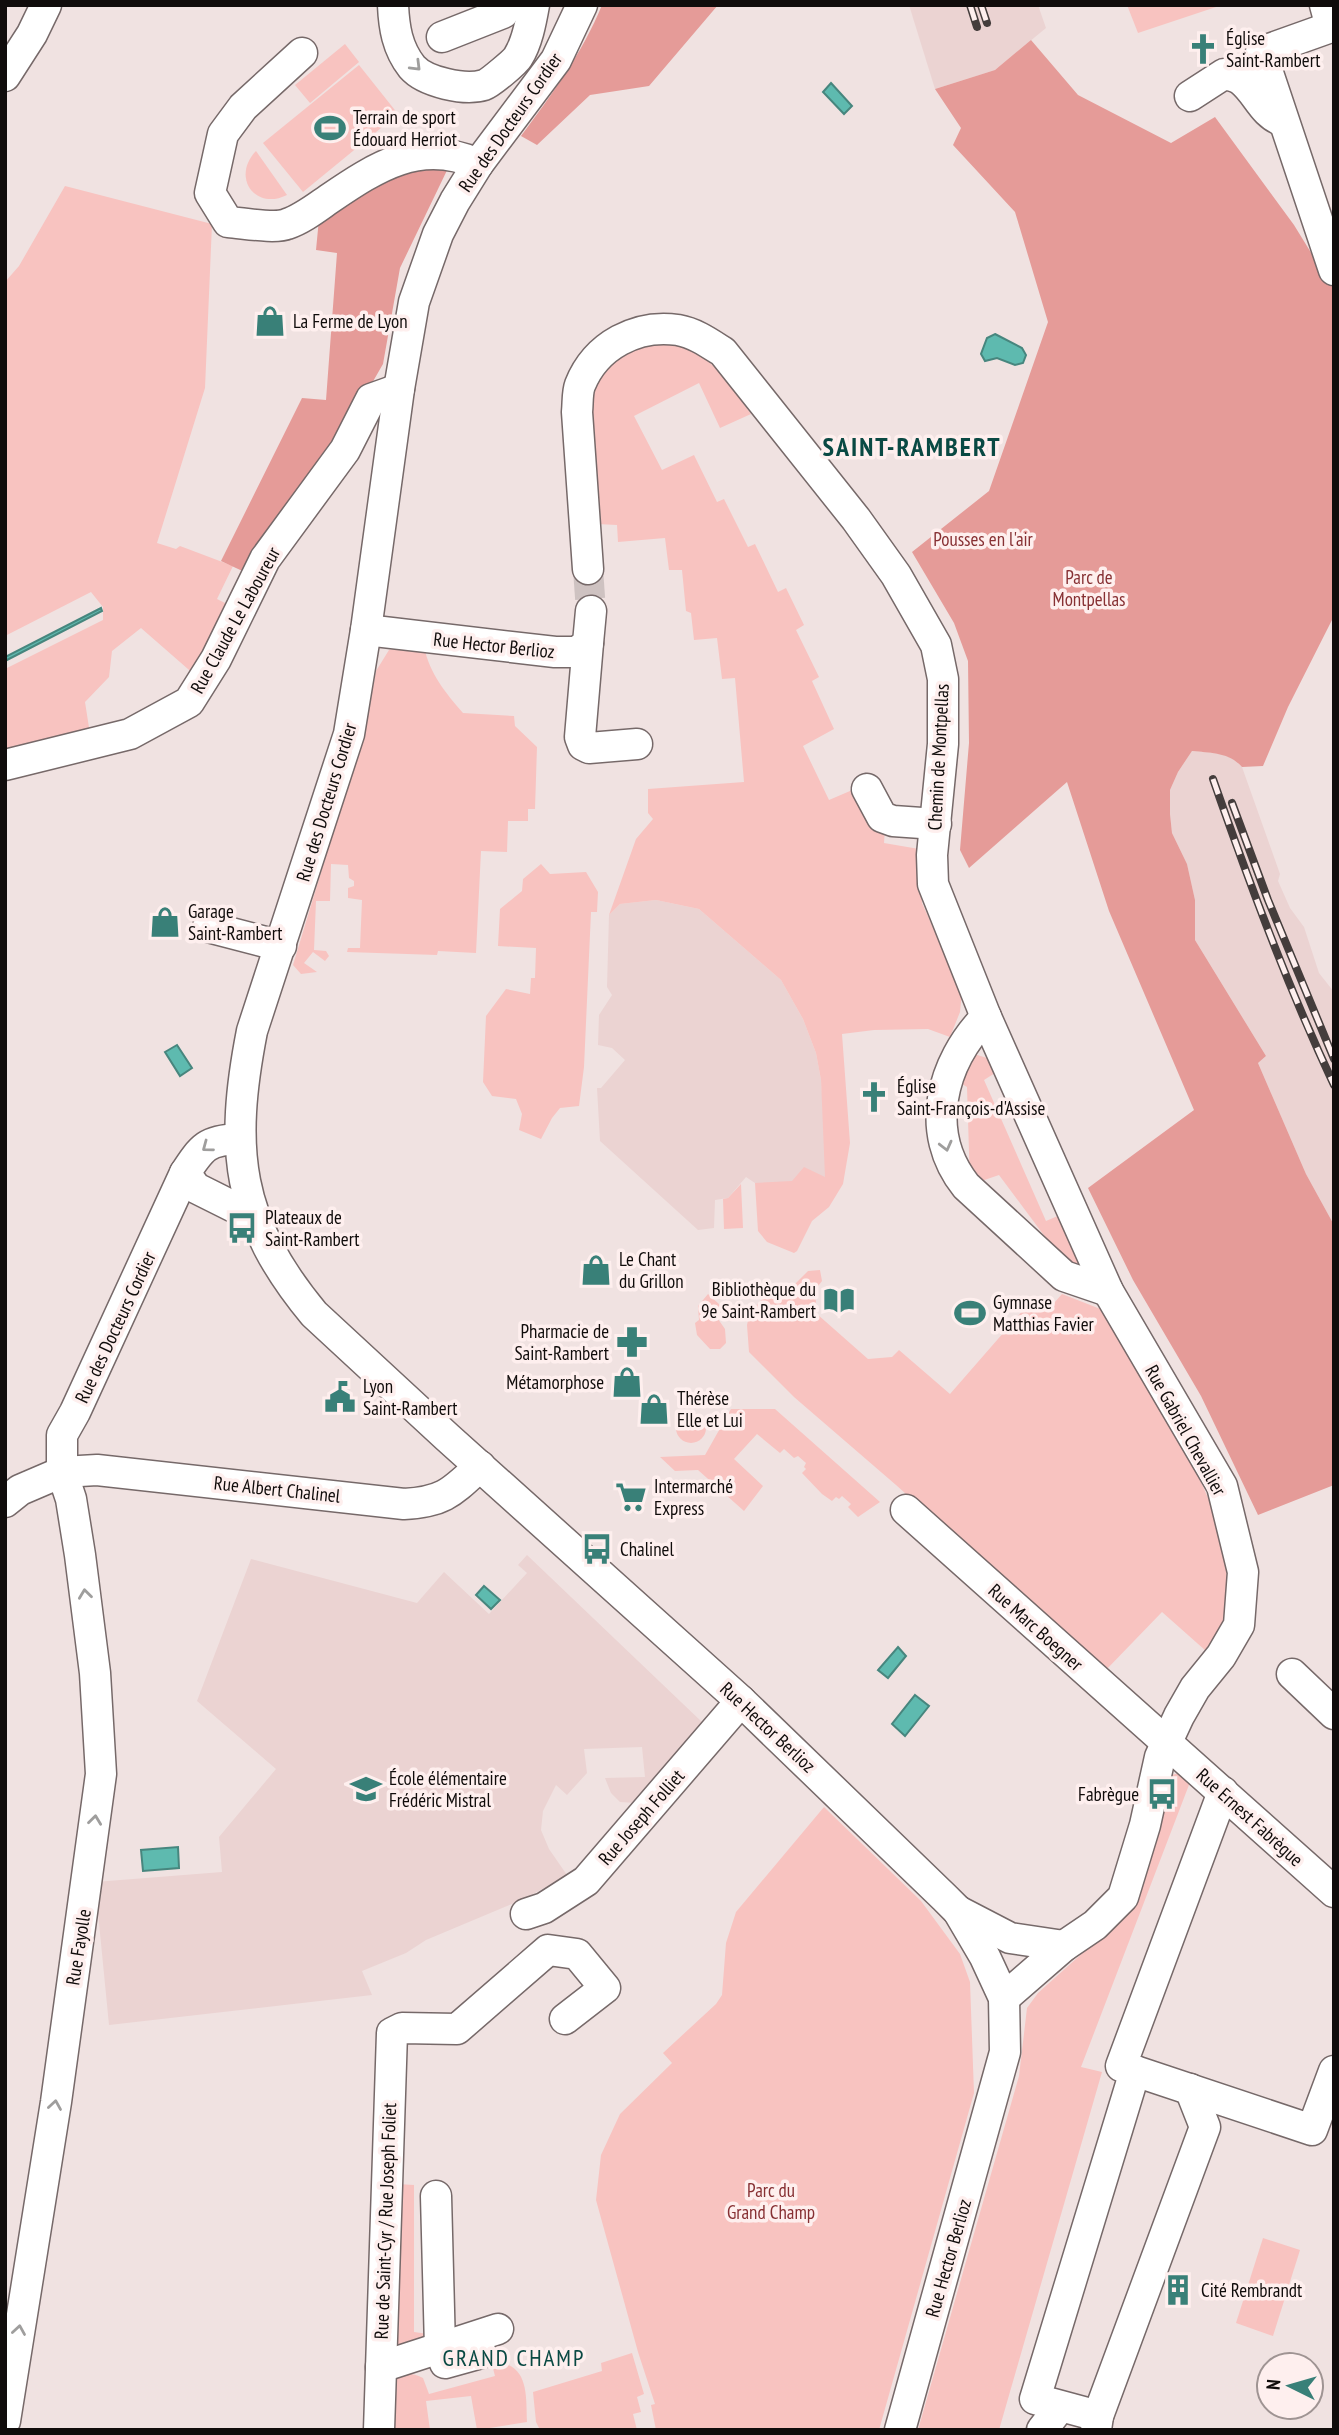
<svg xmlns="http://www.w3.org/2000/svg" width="1339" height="2435" font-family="'PT Sans Narrow',sans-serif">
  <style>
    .built { fill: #ebd3d2 }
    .green { fill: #f8c3c0 }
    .forest { fill: #e59b98 }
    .water { fill: #5ebaaf; stroke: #47867e; stroke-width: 2 }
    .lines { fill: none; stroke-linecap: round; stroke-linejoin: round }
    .minor-tunnel { stroke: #cec2c1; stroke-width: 30; stroke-dasharray: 30 15; stroke-linecap: butt }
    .minor-casing { stroke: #766969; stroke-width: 33 }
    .minor { stroke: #fff; stroke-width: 30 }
    .rail-casing { stroke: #443d3c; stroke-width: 8 }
    .rail { stroke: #feefee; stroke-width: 5; stroke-dasharray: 16; stroke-linecap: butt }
    .oneway { stroke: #9f9e9d }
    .labels { text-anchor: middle; stroke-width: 7; stroke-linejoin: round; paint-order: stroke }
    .poi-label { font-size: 19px; fill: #100c0b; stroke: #feefee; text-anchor: start }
    .street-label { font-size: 19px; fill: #100c0b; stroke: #feefee }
    .park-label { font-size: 19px; fill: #873033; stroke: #feefee }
    .quarter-label { font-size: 23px; letter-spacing: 2px; fill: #0a4943; stroke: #feefee }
    .district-label { font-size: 26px; font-weight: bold; letter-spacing: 2px; fill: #0a4943; stroke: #feefee }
  </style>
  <rect width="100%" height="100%" fill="#f0e2e1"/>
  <g class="built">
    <path d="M909 5H1038L1046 28 995 70 935 89Z"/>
    <path d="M1192 751 1222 754 1236 760 1242 767 1280 874 1278 881 1290 908 1304 927 1319 973 1334 992V1225L1306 1174 1258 1063 1266 1056 1195 940V900L1187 864 1172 833 1170 814V790L1178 772Z"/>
    <path d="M656 900 699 909 781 980 803 1019 816 1053 821 1080 828 1185 755 1183 746 1177 728 1198 715 1200 714 1228 698 1230 600 1141 597 1088H601L625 1060 612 1048 598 1045 599 1015 612 995 607 987 609 915 620 904Z"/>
    <path d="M527 1555 703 1723 636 1803 620 1802 611 1793 605 1778 645 1777 642 1747 584 1749 587 1773 567 1795 556 1785 543 1811 541 1830 549 1849 567 1875 526 1898 426 1940 406 1953 362 1971 372 1995 109 2025 95 1882 222 1872 219 1837 276 1769 197 1701 251 1559 417 1603 444 1572 489 1614 527 1573 518 1565Z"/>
  </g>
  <g class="green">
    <path d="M1127 5H1222L1138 33Z"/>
    <path d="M345 44 359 62 310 103 295 85Z"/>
    <path d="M359 65 398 114 303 192 263 143Z"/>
    <path d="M256 151 287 195C255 211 231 177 256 151Z"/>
    <path d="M65 186 212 224 205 388 157 543 176 549 180 546 233 566 217 599 235 608 196 676 141 628 112 651 109 677 85 702 90 734 5 755V669L103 620V607L91 592 5 636V282L19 266Z"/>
    <path d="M659 342C666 343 674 343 681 345 712 355 733 389 751 414L720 428 699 383 634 416 662 470 694 455 717 502 724 499 748 547 755 544 778 592 786 588 804 625 796 630 819 677 812 681 834 729 803 746 829 800 857 788 885 828 884 843 919 849 922 903 962 992 960 1012 950 1037 928 1029 874 1030 842 1034 850 1143 843 1184 829 1207 812 1221 797 1251 794 1253 767 1242 758 1231 755 1183 792 1181 804 1167 825 1177 821 1080 816 1053 803 1019 781 980 699 909 656 900 620 904 609 915 636 839 653 819 648 813V789L744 782 735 678 722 679 717 638 694 640 691 613 686 611 682 570H669L665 538 618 542 617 525 597 524 589 405C602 365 618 349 659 342Z"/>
    <path d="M408 646 424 647C430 674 445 692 463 713L514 716 515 726 537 747 535 809H528V821H508L507 852 481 851 476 953 438 951 437 955 347 952 348 948H360L362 900 348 898V888L354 886V881L349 878 348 865 331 864 330 901H316L314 950 326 951 329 956 325 961 313 952 304 963 317 972 301 974 293 965 367 720 376 671 389 650Z"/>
    <path d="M541 864 550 874 586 872 598 892 597 912H591L584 1067 579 1106 560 1108 552 1118 541 1139 519 1130 522 1114 516 1099 492 1096 483 1082 486 1016 506 989 530 994 531 978H535L536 948 498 946 500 909 522 891 523 879Z"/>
    <path d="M974 1054 987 1058 995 1073 984 1080 1046 1221 1060 1215 1084 1273 1069 1269 999 1175 970 1185 967 1087 954 1079Z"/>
    <path d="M741 1184 743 1228 724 1229 723 1199 728 1198Z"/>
    <path d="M820 1270 822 1281 815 1290 817 1314 868 1359 892 1357 899 1350 950 1394 1032 1300 1047 1311 1062 1294 1103 1310 1195 1469 1209 1500 1219 1529 1226 1561 1228 1594 1225 1619 1206 1651 1162 1612 1104 1672 896 1485 794 1397 749 1352 747 1325 750 1312 770 1291 787 1292 808 1271Z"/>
    <path d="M708 1294 720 1305 718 1319 725 1329 726 1343 720 1349H710L697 1335 695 1323 699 1320 698 1306Z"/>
    <path d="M731 1409H775L880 1502 858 1517 848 1507 851 1504 842 1496 839 1499 836 1497 832 1501 822 1494 802 1473 806 1469 804 1467 806 1463 798 1456 794 1458 784 1449 780 1453 757 1434 734 1459 763 1486 744 1511 698 1470 675 1471 660 1457 705 1455Z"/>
    <circle cx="691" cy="1428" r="15"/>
    <path d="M1186 1772 1192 1777 1081 2067 1102 2072 999 2430H918L1019 2076 1027 2008 1038 1993 1116 1923 1170 1775Z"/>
    <path d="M824 1807 921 1901 960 1954 970 1982 974 2093 879 2430H656L651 2405 655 2404 638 2352 596 2200 601 2155 620 2114 672 2063 663 2053 716 2004 722 1995 726 1943 736 1912Z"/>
    <path d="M398 2184 414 2185V2332L428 2334 427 2342 402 2348 396 2342Z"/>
    <path d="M1263 2238 1300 2250 1273 2336 1236 2323Z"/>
    <path d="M632 2353 644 2394 637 2397 641 2412 633 2414 637 2430H540L536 2422 533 2392 602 2371 601 2363Z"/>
    <path d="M491 2361C529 2363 526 2392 527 2422L477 2430 471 2396 426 2401 430 2430H390C391 2408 385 2359 423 2378L429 2394 495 2376Z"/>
  </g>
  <g class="forest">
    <path d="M602 5H718L649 86 590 95 537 145 521 136C551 96 583 52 602 5Z"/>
    <path d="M1031 40 1078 95 1171 143 1215 117 1294 225 1334 290V616L1288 707 1263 766 1242 767C1229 752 1210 753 1192 751L1178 772 1170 790V814L1172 833 1187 864 1195 900V940L1266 1056 1258 1063 1306 1174 1334 1225V1485L1258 1515 1201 1396 1133 1280 1088 1188 1194 1110 1109 911 1067 782 969 868 960 850 969 743 968 661 954 623 912 552 989 491 1048 322 1015 212 953 145 961 128 935 89 995 70Z"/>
    <path d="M451 162 400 268 383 364 341 437 251 575 221 561 302 398 326 400 337 253 316 250 319 219 368 181Z"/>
  </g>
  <g class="water">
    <path d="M831 83 852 106 844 114 823 92Z"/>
    <path d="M995 334 1022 348 1026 355 1023 363 1015 365 997 358 985 361 981 354 987 338Z"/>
    <path d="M101 608 102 611 5 661V657Z"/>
    <path d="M177 1045 192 1068 180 1076 165 1052Z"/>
    <path d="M484 1586 500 1600 491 1609 476 1595Z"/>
    <path d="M898 1647 906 1656 888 1678 878 1670Z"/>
    <path d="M915 1695 929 1706 905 1736 892 1724Z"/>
    <path d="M178 1847 179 1868 143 1871 141 1850Z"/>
  </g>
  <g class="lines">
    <path class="minor-tunnel" d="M588 569 591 611"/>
    <defs>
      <g id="minor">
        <path d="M393 5C394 27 397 48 412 67 425 82 465 91 484 85 490 83 515 62 518 57 527 43 531 22 534 5"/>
        <path d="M582 5 556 60 478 164 455 201 438 234 414 302 399 389 366 630 349 734 252 1031C229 1149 236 1220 314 1314L447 1437 741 1701 945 1898 958 1911 985 1957 1004 1998 1005 2052 900 2430"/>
        <path d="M1325 5 1331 27 1261 52 1334 270"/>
        <path d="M442 37 503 13 505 5"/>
        <path d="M302 53 243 107 223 134 210 193 228 222C243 223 275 229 287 224 302 219 316 208 329 199 376 167 420 138 478 164"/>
        <path d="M5 76 32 34 46 5"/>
        <path d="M1190 96 1224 74C1229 75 1237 77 1241 80 1257 92 1262 114 1283 121"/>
        <path d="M588 569 577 412C578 403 577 393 580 385 596 345 637 324 678 330 695 333 709 343 723 352L856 519 896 575 936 645 943 679V744L932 855 933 884 986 1017 1108 1291 1222 1486 1243 1572 1239 1625 1221 1656 1195 1688 1179 1716 1160 1757 1145 1825 1123 1897 1095 1925 1064 1946 1004 1998"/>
        <path d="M366 630 555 652H577L588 643 591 611"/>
        <path d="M588 643 580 737 583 745 589 748 637 744"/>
        <path d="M5 765 130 734 189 702 216 659 265 559 345 450 371 399 399 389"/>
        <path d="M867 789 882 817 893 821 936 824"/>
        <path d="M208 927 281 946"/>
        <path d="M986 1017C941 1063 923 1132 966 1186L1064 1276 1108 1291"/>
        <path d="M185 1173 196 1188 254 1217"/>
        <path d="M5 1502 20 1490 62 1472 97 1470 404 1504C444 1502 452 1492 480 1466"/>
        <path d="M906 1510 1334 1892"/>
        <path d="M1292 1674 1334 1714"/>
        <path d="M958 1911 1010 1938 1064 1946"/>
        <path d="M526 1914 544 1908 586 1881 741 1701"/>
        <path d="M1135 2071 1312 2130 1334 2071"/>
        <path d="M436 2196 440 2348 445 2363 481 2353"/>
        <path d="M381 2367 498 2329"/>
        <path d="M1098 2416 1205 2127 1190 2089"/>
        <path d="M5 2421 56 2102 101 1774 95 1673 80 1555 71 1499 62 1472V1435L75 1412 185 1173C202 1147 207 1140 239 1139"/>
        <path d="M379 2430 392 2033 402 2028 457 2029 548 1950 577 1954 605 1988 565 2019"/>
        <path d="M1042 2430 1060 2407"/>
        <path d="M1096 2430 1098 2416 1035 2399 1135 2071 1121 2066 1223 1792"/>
      </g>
    </defs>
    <use href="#minor" class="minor-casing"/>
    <use href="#minor" class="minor"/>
    <defs>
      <g id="rail">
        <path d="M970 5 977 27"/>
        <path d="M981 5 987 23"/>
        <path d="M1213 779C1249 882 1287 985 1334 1085"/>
        <path d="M1232 803 1268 900 1334 1059"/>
      </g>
    </defs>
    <use href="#rail" class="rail-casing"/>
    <use href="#rail" class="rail"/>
  </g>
  <defs><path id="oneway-chevron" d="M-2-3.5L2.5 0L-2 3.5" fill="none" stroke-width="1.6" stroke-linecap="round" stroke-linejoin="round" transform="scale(1.75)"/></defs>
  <g class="oneway">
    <use href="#oneway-chevron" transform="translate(416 66) rotate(45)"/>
    <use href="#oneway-chevron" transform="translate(946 1146) rotate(76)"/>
    <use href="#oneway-chevron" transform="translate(207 1147) rotate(143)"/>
    <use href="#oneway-chevron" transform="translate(85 1594) rotate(-97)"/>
    <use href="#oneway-chevron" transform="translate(95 1820) rotate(-83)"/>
    <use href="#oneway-chevron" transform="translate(55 2105) rotate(-81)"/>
    <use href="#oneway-chevron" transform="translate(19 2330) rotate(-81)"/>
  </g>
  <defs>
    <symbol id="church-bare" viewBox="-9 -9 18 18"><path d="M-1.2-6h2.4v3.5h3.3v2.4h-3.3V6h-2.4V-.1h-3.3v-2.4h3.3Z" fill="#398078" stroke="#feefee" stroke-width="2.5" paint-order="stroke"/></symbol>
    <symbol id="stadium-bare" viewBox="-9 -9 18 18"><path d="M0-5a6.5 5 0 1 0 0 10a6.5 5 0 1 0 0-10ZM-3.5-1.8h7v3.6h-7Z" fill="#398078" stroke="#feefee" stroke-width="2.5" paint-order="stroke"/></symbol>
    <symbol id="shop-bare" viewBox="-9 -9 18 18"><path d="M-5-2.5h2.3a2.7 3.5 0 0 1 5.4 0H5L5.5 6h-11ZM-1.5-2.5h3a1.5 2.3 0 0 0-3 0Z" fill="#398078" stroke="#feefee" stroke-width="2.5" paint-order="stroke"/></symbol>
    <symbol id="bus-bare" viewBox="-9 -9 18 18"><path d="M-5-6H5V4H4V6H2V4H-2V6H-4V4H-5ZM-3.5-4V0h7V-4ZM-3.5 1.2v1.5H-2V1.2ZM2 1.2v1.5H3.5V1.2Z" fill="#398078" stroke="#feefee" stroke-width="2.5" paint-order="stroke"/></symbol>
    <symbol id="library-bare" viewBox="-9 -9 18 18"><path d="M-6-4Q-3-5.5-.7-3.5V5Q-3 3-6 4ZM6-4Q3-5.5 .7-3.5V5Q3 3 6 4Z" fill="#398078" stroke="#feefee" stroke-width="2.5" paint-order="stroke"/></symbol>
    <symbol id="pharmacy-bare" viewBox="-9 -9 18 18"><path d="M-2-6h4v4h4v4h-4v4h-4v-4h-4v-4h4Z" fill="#398078" stroke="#feefee" stroke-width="2.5" paint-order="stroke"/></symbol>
    <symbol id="civic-bare" viewBox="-9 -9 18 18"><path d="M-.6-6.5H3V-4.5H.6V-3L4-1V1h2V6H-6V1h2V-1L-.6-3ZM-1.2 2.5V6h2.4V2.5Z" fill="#398078" stroke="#feefee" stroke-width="2.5" paint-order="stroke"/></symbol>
    <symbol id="supermarket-bare" viewBox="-9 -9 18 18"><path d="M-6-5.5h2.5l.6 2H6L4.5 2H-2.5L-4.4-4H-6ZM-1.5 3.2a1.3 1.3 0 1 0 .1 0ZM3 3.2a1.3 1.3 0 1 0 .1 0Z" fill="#398078" stroke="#feefee" stroke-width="2.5" paint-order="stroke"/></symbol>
    <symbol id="school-bare" viewBox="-9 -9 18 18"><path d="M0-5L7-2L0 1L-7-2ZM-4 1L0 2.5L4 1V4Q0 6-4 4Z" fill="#398078" stroke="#feefee" stroke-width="2.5" paint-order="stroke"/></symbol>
    <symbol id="building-bare" viewBox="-9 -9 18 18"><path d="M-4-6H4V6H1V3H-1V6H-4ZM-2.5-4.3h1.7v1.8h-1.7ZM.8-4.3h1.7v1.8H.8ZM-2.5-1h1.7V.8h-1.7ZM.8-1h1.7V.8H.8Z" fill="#398078" stroke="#feefee" stroke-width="2.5" paint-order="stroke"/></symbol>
  </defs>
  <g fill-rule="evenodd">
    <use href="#church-bare" x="1181" y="27" width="44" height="44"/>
    <use href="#stadium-bare" x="308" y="106" width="44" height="44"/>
    <use href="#shop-bare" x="248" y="299" width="44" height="44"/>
    <use href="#shop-bare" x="143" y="900" width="44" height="44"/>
    <use href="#church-bare" x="852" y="1075" width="44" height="44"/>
    <use href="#bus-bare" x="220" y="1206" width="44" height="44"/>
    <use href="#shop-bare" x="574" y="1248" width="44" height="44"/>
    <use href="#library-bare" x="817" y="1278" width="44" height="44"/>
    <use href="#stadium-bare" x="948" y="1291" width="44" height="44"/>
    <use href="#pharmacy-bare" x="610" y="1320" width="44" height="44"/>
    <use href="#shop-bare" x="605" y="1360" width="44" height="44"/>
    <use href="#civic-bare" x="318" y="1375" width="44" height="44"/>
    <use href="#shop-bare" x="632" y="1387" width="44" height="44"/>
    <use href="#supermarket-bare" x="609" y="1475" width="44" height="44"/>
    <use href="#bus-bare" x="575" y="1527" width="44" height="44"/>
    <use href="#school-bare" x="344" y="1767" width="44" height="44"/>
    <use href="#bus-bare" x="1140" y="1772" width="44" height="44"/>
    <use href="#building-bare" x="1156" y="2268" width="44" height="44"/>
  </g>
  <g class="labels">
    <g class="poi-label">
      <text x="1226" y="45">Église<tspan x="1226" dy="22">Saint-Rambert</tspan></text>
      <text x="353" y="124">Terrain de sport<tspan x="353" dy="22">Édouard Herriot</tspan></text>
      <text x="293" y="328">La Ferme de Lyon</text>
      <text x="188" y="918">Garage<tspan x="188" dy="22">Saint-Rambert</tspan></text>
      <text x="897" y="1093">Église<tspan x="897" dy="22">Saint-François-d'Assise</tspan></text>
      <text x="265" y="1224">Plateaux de<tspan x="265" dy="22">Saint-Rambert</tspan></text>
      <text x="619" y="1266">Le Chant<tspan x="619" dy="22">du Grillon</tspan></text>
      <text x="816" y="1296" text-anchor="end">Bibliothèque du<tspan x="816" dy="22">9e Saint-Rambert</tspan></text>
      <text x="993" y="1309">Gymnase<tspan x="993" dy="22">Matthias Favier</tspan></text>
      <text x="609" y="1338" text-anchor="end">Pharmacie de<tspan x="609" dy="22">Saint-Rambert</tspan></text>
      <text x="604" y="1389" text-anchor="end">Métamorphose</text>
      <text x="363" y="1393">Lyon<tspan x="363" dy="22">Saint-Rambert</tspan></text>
      <text x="677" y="1405">Thérèse<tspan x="677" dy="22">Elle et Lui</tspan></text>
      <text x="654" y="1493">Intermarché<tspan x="654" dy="22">Express</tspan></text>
      <text x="620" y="1556">Chalinel</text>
      <text x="389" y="1785">École élémentaire<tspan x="389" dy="22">Frédéric Mistral</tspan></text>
      <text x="1139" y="1801" text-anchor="end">Fabrègue</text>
      <text x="1201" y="2297">Cité Rembrandt</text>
    </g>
    <g class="street-label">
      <text transform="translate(510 122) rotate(-55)" y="7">Rue des Docteurs Cordier</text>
      <text transform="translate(235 620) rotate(-61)" y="7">Rue Claude Le Laboureur</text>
      <text transform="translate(494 645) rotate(6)" y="7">Rue Hector Berlioz</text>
      <text transform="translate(938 757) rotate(-87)" y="7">Chemin de Montpellas</text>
      <text transform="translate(326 802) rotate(-73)" y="7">Rue des Docteurs Cordier</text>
      <text transform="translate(115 1327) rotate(-65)" y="7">Rue des Docteurs Cordier</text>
      <text transform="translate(1186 1430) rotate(61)" y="7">Rue Gabriel Chevallier</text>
      <text transform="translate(277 1489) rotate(6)" y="7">Rue Albert Chalinel</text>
      <text transform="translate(1036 1627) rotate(42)" y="7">Rue Marc Boegner</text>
      <text transform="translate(768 1727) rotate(43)" y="7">Rue Hector Berlioz</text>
      <text transform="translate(641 1817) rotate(-49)" y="7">Rue Joseph Folliet</text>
      <text transform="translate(1250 1817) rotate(42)" y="7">Rue Ernest Fabrègue</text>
      <text transform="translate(78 1947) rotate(-81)" y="7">Rue Fayolle</text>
      <text transform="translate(385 2221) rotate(-88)" y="7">Rue de Saint-Cyr / Rue Joseph Foliet</text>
      <text transform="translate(948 2258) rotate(-74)" y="7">Rue Hector Berlioz</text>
    </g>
    <g class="park-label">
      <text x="983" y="546">Pousses en l'air</text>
      <text x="1089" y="584">Parc de<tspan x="1089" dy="22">Montpellas</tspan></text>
      <text x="771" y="2197">Parc du<tspan x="771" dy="22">Grand Champ</tspan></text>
    </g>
    <g class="quarter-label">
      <text x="514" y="2366">GRAND CHAMP</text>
    </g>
    <g class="district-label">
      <text x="912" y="456">SAINT-RAMBERT</text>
    </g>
  </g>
  <rect width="1339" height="2435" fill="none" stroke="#100c0b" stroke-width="14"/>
  <g transform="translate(1290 2386) rotate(275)"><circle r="33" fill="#feefee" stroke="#9f9493" stroke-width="2"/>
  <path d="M0-5L12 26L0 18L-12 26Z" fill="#398078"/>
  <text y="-10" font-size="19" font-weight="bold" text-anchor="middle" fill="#100c0b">N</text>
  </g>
</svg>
